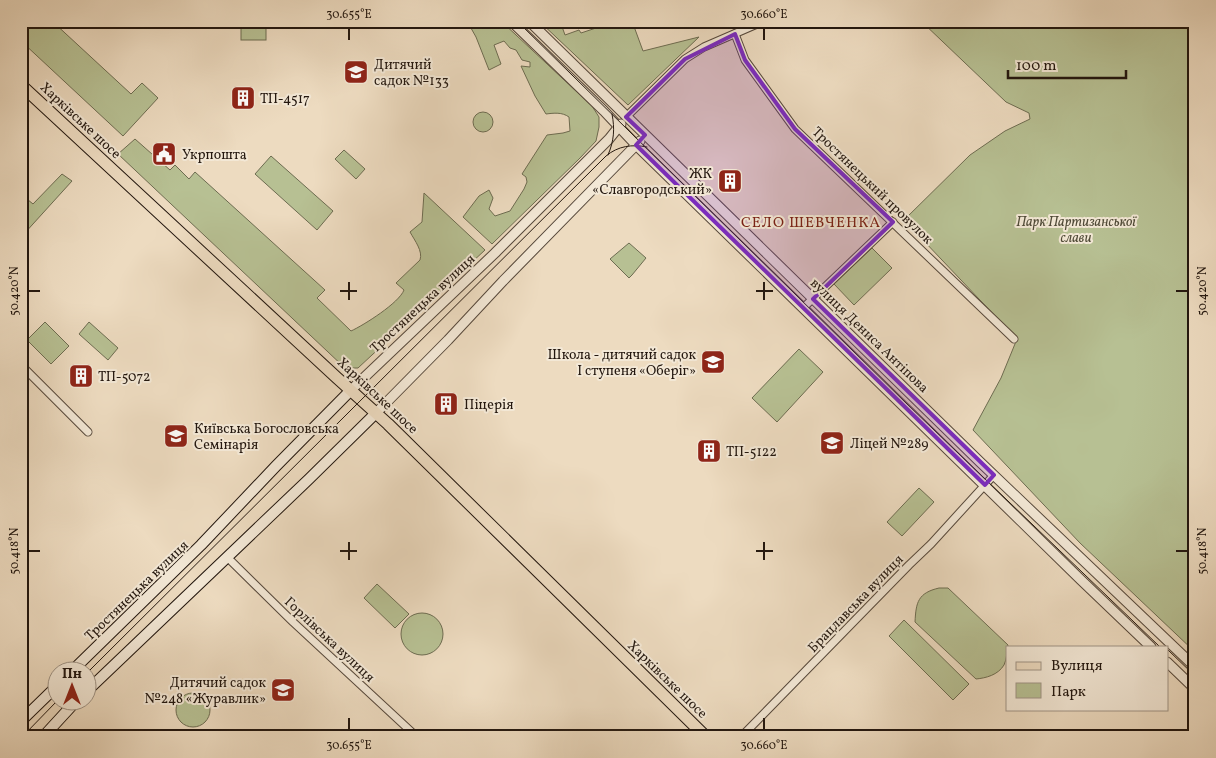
<svg xmlns="http://www.w3.org/2000/svg" width="1216" height="758" font-family="Vollkorn,serif">
  <style>
    .green { fill: #b7c093; stroke: #6d6c51 }
    .lines { fill: none; stroke-linecap: round; stroke-linejoin: round }
    .minor-casing { stroke: #56483b; stroke-width: 9 }
    .tertiary-casing { stroke: #56483b; stroke-width: 11 }
    .secondary-casing { stroke: #23170f; stroke-width: 12 }
    .primary-casing { stroke: #23170f; stroke-width: 13 }
    .minor { stroke: #f3e8d6; stroke-width: 7 }
    .tertiary { stroke: #f3e8d6; stroke-width: 9 }
    .secondary { stroke: #f3e8d6; stroke-width: 10 }
    .primary { stroke: #eddbc0; stroke-width: 11 }
    .tram { stroke: #23170f; stroke-width: 1 }
    .marked { fill: #7b2cbf; fill-opacity: 0.2; stroke: #7b2cbf; stroke-width: 4; stroke-linejoin: round }
    .ticks { fill: none; stroke: #23170f; stroke-width: 2 }
    .labels { text-anchor: middle; stroke-width: 4; stroke-linejoin: round; paint-order: stroke }
    .poi-label { font-size: 14px; fill: #23170f; stroke: #f3e8d6; text-anchor: start }
    .street-label { font-size: 14px; fill: #23170f; stroke: #f3e8d6 }
    .park-label { font-size: 14px; font-style: italic; fill: #4f4a37; stroke: #f3e8d6 }
    .neighbourhood-label { font-size: 15px; letter-spacing: 1px; fill: #7a1f14; stroke: #f3e8d6 }
    .neatline { fill: none; stroke: #23170f; stroke-width: 2 }
    .ticks-label { font-size: 12px; text-anchor: middle; fill: #23170f }
  </style>
  <rect width="100%" height="100%" fill="#eddbc0"/>
  <filter id="stains"><feTurbulence type="fractalNoise" baseFrequency=".004" numOctaves="4"/><feColorMatrix values="0 0 0 0 .2 0 0 0 0 .09 0 0 0 0 .02 0 0 0 .5 -.17"/></filter>
  <radialGradient id="worn" r=".72"><stop offset=".6" stop-color="#630" stop-opacity="0"/><stop offset="1" stop-color="#630" stop-opacity=".3"/></radialGradient>
  <g class="green">
    <path d="M21 21H52L131 94 142 83 158 98 123 136 21 41Z"/>
    <path d="M467 21H501L592 106 599 117V127L596 141 580 158 492 244 463 217 479 196 489 190 493 198 489 209 495 216 510 211 524 189 527 182 526 177 522 174 547 135 563 133 570 131 569 117C562 112 554 113 546 114L535 96 521 66 530 67V62L522 60 516 50 510 48 504 41 494 45 501 64 489 70 476 37Z"/>
    <path d="M539 21H560L565 35 579 30 581 33 617 21H632L643 51 699 37 628 105Z"/>
    <path d="M921 21H1195V652L1080 543 973 430 1001 378 1017 339 904 220 970 155 1005 131 1030 119 1029 113 1006 102Z"/>
    <rect x="241" y="27" width="25" height="13"/>
    <circle cx="483" cy="122" r="10"/>
    <path d="M135 139 170 170 175 165 189 179 195 172 325 290 317 298 351 331C364 325 399 303 404 290L396 283 420 260C423 251 415 241 410 232L422 222 424 193 485 250 358 368H345L118 154Z"/>
    <path d="M344 150 365 169 356 179 335 159Z"/>
    <path d="M271 156 333 211 317 230 255 174Z"/>
    <path d="M62 174 72 181 23 235 21 233V218L25 214 21 210V194L33 204Z"/>
    <path d="M629 243 646 258 632 275 629 278 610 259Z"/>
    <path d="M872 248 892 268 854 305 834 284Z"/>
    <path d="M45 322 69 346 51 364 27 340Z"/>
    <path d="M89 322 118 348 108 360 79 334Z"/>
    <path d="M799 349 823 372 777 422 752 398Z"/>
    <path d="M919 488 934 502 902 536 887 522Z"/>
    <path d="M377 584 409 614 395 628 364 598Z"/>
    <path d="M939 588H948L1008 645C1007 650 1007 659 1004 665 998 675 986 678 976 679L915 622C916 602 918 593 939 588Z"/>
    <circle cx="422" cy="634" r="21"/>
    <path d="M904 620 969 684 953 700 889 636Z"/>
    <circle cx="193" cy="710" r="17"/>
  </g>
  <g class="lines">
    <defs>
      <g id="minor">
        <path d="M735 34 745 60 795 129 1014 339"/>
        <path d="M626 117 685 59 704 47 764 21"/>
        <path d="M803 308 893 222"/>
        <path d="M21 365 88 432"/>
        <path d="M227 557 293 622 417 737"/>
        <path d="M741 737 909 565 931 544 994 475"/>
      </g>
      <g id="tertiary">
        <path d="M511 21 604 111 637 146 803 308 1081 580 1151 647"/>
        <path d="M529 21 980 462 1195 667"/>
        <path d="M351 390 495 253 609 139 621 124"/>
        <path d="M376 413 448 340 503 281 640 141"/>
        <path d="M1167 662 1195 689"/>
      </g>
      <g id="secondary">
        <path d="M73 670 201 545 276 466 351 390"/>
        <path d="M88 690 309 479 376 413"/>
        <path d="M21 721 58 685"/>
        <path d="M43 737 77 700"/>
      </g>
      <path id="primary" d="M21 85 336 377 388 424 706 737"/>
    </defs>
    <use href="#minor" class="minor-casing"/>
    <use href="#tertiary" class="tertiary-casing"/>
    <use href="#secondary" class="secondary-casing"/>
    <use href="#primary" class="primary-casing"/>
    <use href="#minor" class="minor"/>
    <use href="#tertiary" class="tertiary"/>
    <use href="#secondary" class="secondary"/>
    <use href="#primary" class="primary"/>
    <g class="tram">
      <path d="M517 21 907 404 1160 647"/>
      <path d="M608 155C614 141 615 129 612 114"/>
      <path d="M1167 649 1195 676"/>
      <path d="M88 672 606 156C618 146 632 144 647 147"/>
      <path d="M22 737 58 700"/>
    </g>
  </g>
  <path class="marked" d="M735 34 745 60 795 129 893 222 813 299 994 475 985 485 636 145 645 135 626 117 685 59Z"/>
  <path class="ticks" d="M349 28V40M764 28V40M349 282V300M764 282V300M28 291H40M340 291H357M756 291H773M1176 291H1188M349 542V560M764 542V560M28 551H40M340 551H357M756 551H773M1176 551H1188M349 718V730M764 718V730"/>
  <defs>
    <symbol id="school-square" viewBox="-11 -11 22 22"><rect x="-9" y="-9" width="18" height="18" rx="4" fill="#8f2418" stroke="#f3e8d6"/><path d="M0-5L7-2L0 1L-7-2ZM-4 1L0 2.5L4 1V4Q0 6-4 4Z" fill="#fff"/></symbol>
    <symbol id="building-square" viewBox="-11 -11 22 22"><rect x="-9" y="-9" width="18" height="18" rx="4" fill="#8f2418" stroke="#f3e8d6"/><path d="M-4-6H4V6H1V3H-1V6H-4ZM-2.5-4.3h1.7v1.8h-1.7ZM.8-4.3h1.7v1.8H.8ZM-2.5-1h1.7V.8h-1.7ZM.8-1h1.7V.8H.8Z" fill="#fff"/></symbol>
    <symbol id="civic-square" viewBox="-11 -11 22 22"><rect x="-9" y="-9" width="18" height="18" rx="4" fill="#8f2418" stroke="#f3e8d6"/><path d="M-.6-6.5H3V-4.5H.6V-3L4-1V1h2V6H-6V1h2V-1L-.6-3ZM-1.2 2.5V6h2.4V2.5Z" fill="#fff"/></symbol>
    <symbol id="university-square" viewBox="-11 -11 22 22"><rect x="-9" y="-9" width="18" height="18" rx="4" fill="#8f2418" stroke="#f3e8d6"/><path d="M0-5L7-2L0 1L-7-2ZM-4 1L0 2.5L4 1V4Q0 6-4 4Z" fill="#fff"/></symbol>
  </defs>
  <g fill-rule="evenodd">
    <use href="#school-square" x="342" y="58" width="28" height="28"/>
    <use href="#building-square" x="229" y="84" width="28" height="28"/>
    <use href="#civic-square" x="150" y="140" width="28" height="28"/>
    <use href="#building-square" x="716" y="167" width="28" height="28"/>
    <use href="#school-square" x="699" y="348" width="28" height="28"/>
    <use href="#building-square" x="67" y="362" width="28" height="28"/>
    <use href="#building-square" x="432" y="390" width="28" height="28"/>
    <use href="#university-square" x="162" y="422" width="28" height="28"/>
    <use href="#school-square" x="818" y="429" width="28" height="28"/>
    <use href="#building-square" x="695" y="437" width="28" height="28"/>
    <use href="#school-square" x="269" y="676" width="28" height="28"/>
  </g>
  <g class="labels">
    <g class="poi-label">
      <text x="374" y="69">Дитячий<tspan x="374" dy="16">садок №133</tspan></text>
      <text x="260" y="103">ТП-4517</text>
      <text x="182" y="159">Укрпошта</text>
      <text x="712" y="178" text-anchor="end">ЖК<tspan x="712" dy="16">«Славгородський»</tspan></text>
      <text x="696" y="359" text-anchor="end">Школа - дитячий садок<tspan x="696" dy="16">І ступеня «Оберіг»</tspan></text>
      <text x="98" y="381">ТП-5072</text>
      <text x="464" y="409">Піцерія</text>
      <text x="194" y="433">Київська Богословська<tspan x="194" dy="16">Семінарія</tspan></text>
      <text x="850" y="448">Ліцей №289</text>
      <text x="726" y="456">ТП-5122</text>
      <text x="266" y="687" text-anchor="end">Дитячий садок<tspan x="266" dy="16">№248 «Журавлик»</tspan></text>
    </g>
    <g class="street-label">
      <text transform="translate(81 120) rotate(43)" y="5">Харківське шосе</text>
      <text transform="translate(873 185) rotate(44)" y="5">Тростянецький провулок</text>
      <text transform="translate(422 303) rotate(-43)" y="5">Тростянецька вулиця</text>
      <text transform="translate(870 335) rotate(44)" y="5">вулиця Дениса Антіпова</text>
      <text transform="translate(378 395) rotate(43)" y="5">Харківське шосе</text>
      <text transform="translate(136 590) rotate(-44)" y="5">Тростянецька вулиця</text>
      <text transform="translate(855 603) rotate(-46)" y="5">Брацлавська вулиця</text>
      <text transform="translate(330 639) rotate(43)" y="5">Горлівська вулиця</text>
      <text transform="translate(668 679) rotate(44)" y="5">Харківське шосе</text>
    </g>
    <g class="park-label">
      <text x="1076" y="226">Парк Партизанської<tspan x="1076" dy="16">слави</tspan></text>
    </g>
    <g class="neighbourhood-label">
      <text x="811" y="227">СЕЛО ШЕВЧЕНКА</text>
    </g>
  </g>
  <rect width="1216" height="758" fill="none" stroke="#eddbc0" stroke-width="55"/>
  <rect x="1006" y="646" width="162" height="65" fill="#f3e8d6" stroke="#a09486"/>
  <rect x="1016" y="662" width="25" height="8" fill="#eddbc0" stroke="#a09486"/>
  <text x="1051" y="670" font-size="15" fill="#23170f">Вулиця</text>
  <rect x="1016" y="683" width="25" height="15" fill="#b7c093" stroke="#a09486"/>
  <text x="1051" y="696" font-size="15" fill="#23170f">Парк</text>
  <g transform="translate(72 686)"><circle r="24" fill="#f3e8d6" stroke="#a09486"/>
  <path d="M0-4L9 19L0 12L-9 19Z" fill="#8f2418"/>
  <text y="-8" font-size="14" font-weight="bold" text-anchor="middle" fill="#23170f">Пн</text>
  </g>
  <path d="M1008 70v8h118v-8" fill="none" stroke="#23170f" stroke-width="2.5"/>
  <text x="1016" y="70" font-size="15" fill="#23170f" stroke="#f3e8d6" stroke-width="4" paint-order="stroke">100 m</text>
  <rect x="28" y="28" width="1160" height="702" class="neatline"/>
  <g class="ticks-label">
    <text x="349" y="18">30.655°E</text>
    <text x="764" y="18">30.660°E</text>
    <text transform="translate(14 291) rotate(-90)" y="4">50.420°N</text>
    <text transform="translate(1202 291) rotate(-90)" y="4">50.420°N</text>
    <text transform="translate(14 551) rotate(-90)" y="4">50.418°N</text>
    <text transform="translate(1202 551) rotate(-90)" y="4">50.418°N</text>
    <text x="349" y="749">30.655°E</text>
    <text x="764" y="749">30.660°E</text>
  </g>
  <rect width="100%" height="100%" filter="url(#stains)"/>
  <rect width="100%" height="100%" fill="url(#worn)"/>
</svg>
